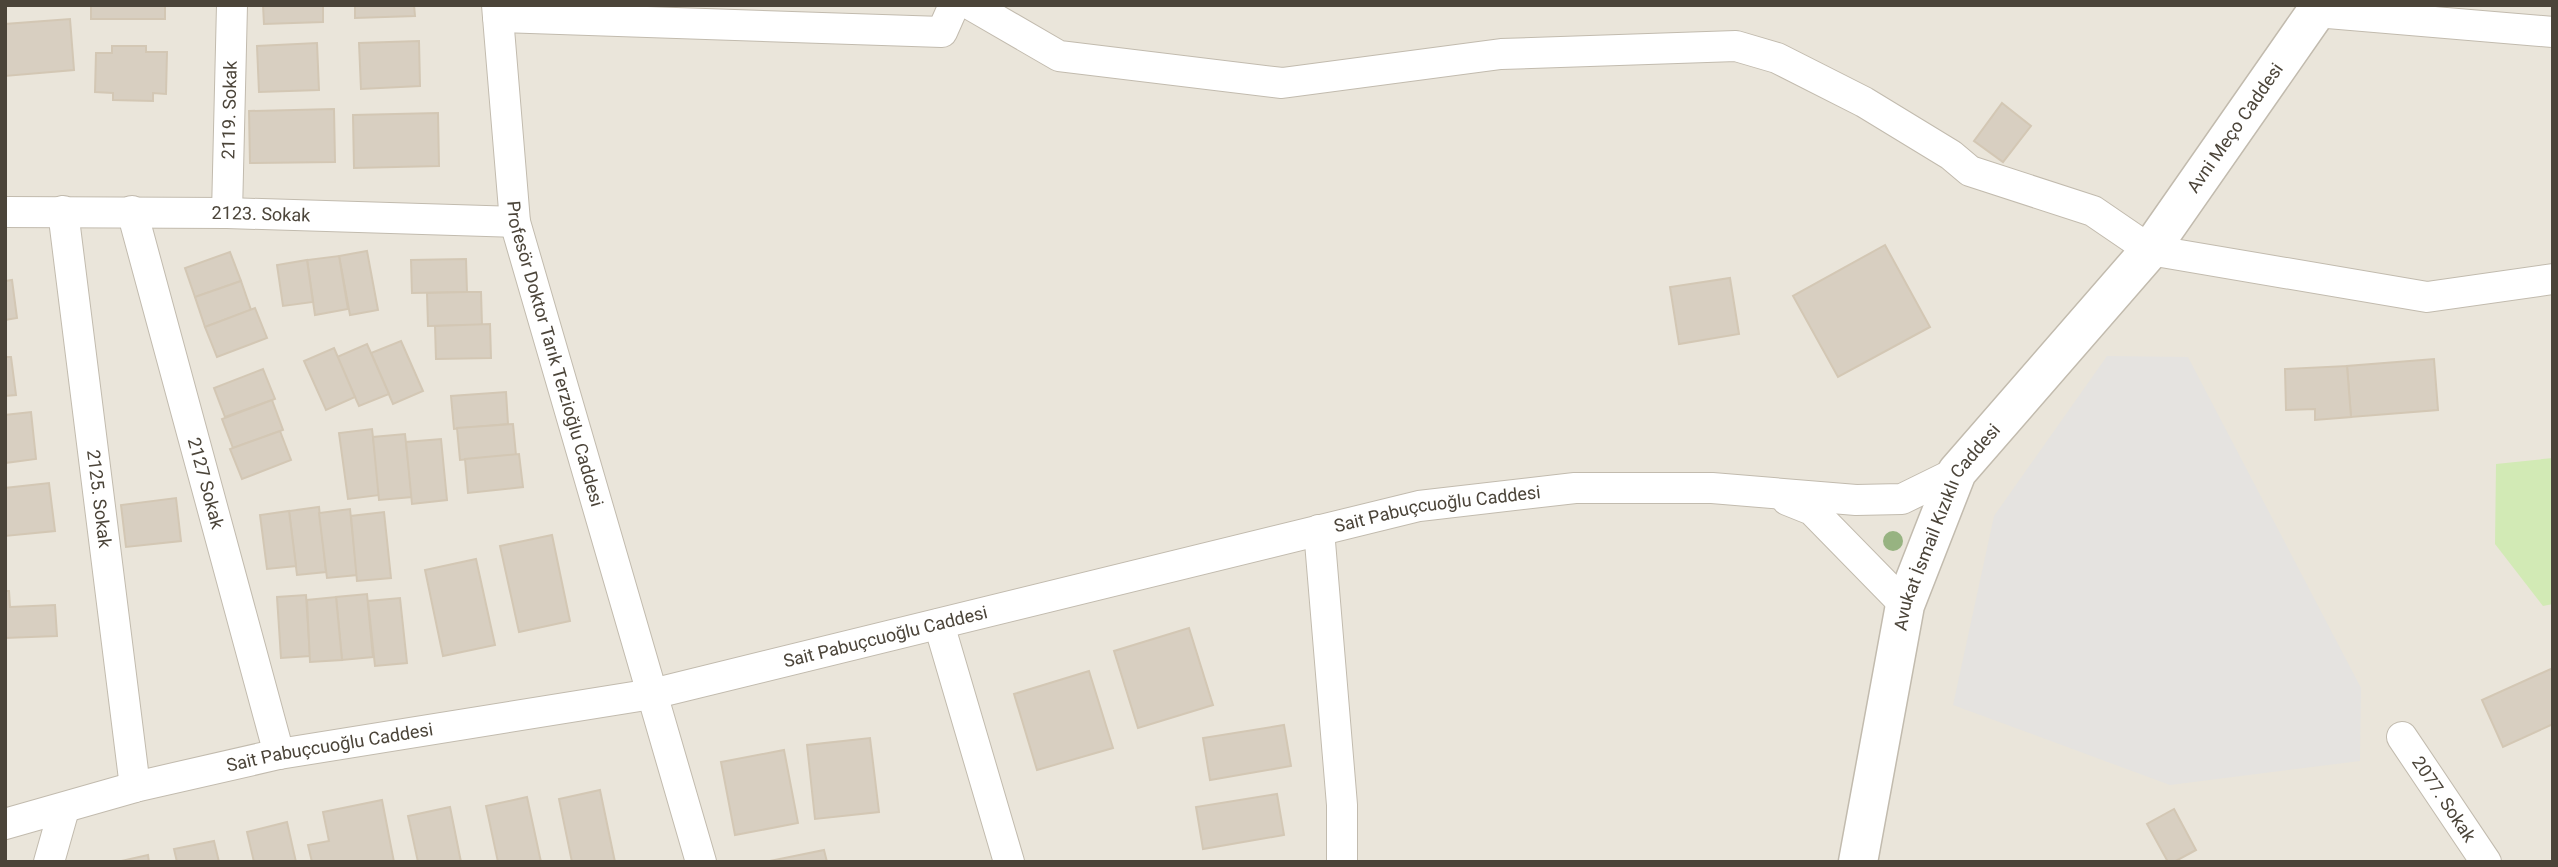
<svg xmlns="http://www.w3.org/2000/svg" width="2558" height="867" font-family="Roboto,sans-serif">
  <style>
    .residential { fill: #eae5da }
    .green { fill: #d2eab5 }
    .parking { fill: #e5e3e0 }
    .building { fill: #d8cfc1; stroke: #d3c7b4; stroke-width: 2 }
    .lines { fill: none; stroke-linecap: round; stroke-linejoin: round }
    .minor-casing { stroke: #c2bbae; stroke-width: 32 }
    .tertiary-casing { stroke: #c2bbae; stroke-width: 41 }
    .minor { stroke: #fff; stroke-width: 30 }
    .tertiary { stroke: #fff; stroke-width: 38 }
    .tree { fill: #97b381 }
    .labels { text-anchor: middle; stroke-width: 6; stroke-linejoin: round; paint-order: stroke }
    .street-label { font-size: 18px; fill: #4b4439; stroke: #fff }
  </style>
  <rect width="100%" height="100%" fill="#f6f3ec"/>
  <rect class="residential" x="5" y="5" width="2548" height="857"/>
  <path class="green" d="M2553 458V604L2543 606 2495 544 2496 464Z"/>
  <path class="parking" d="M2107 356 2188 357 2361 688 2360 761 2170 785 1953 705 1994 516Z"/>
  <g class="building">
    <rect x="91" y="5" width="74" height="14"/>
    <path d="M263 5H323V22L264 24Z"/>
    <path d="M355 5H414L415 16 355 18Z"/>
    <path d="M70 19 74 70 5 76V24Z"/>
    <path d="M419 41 420 86 361 89 359 43Z"/>
    <path d="M317 43 319 90 259 92 257 46Z"/>
    <path d="M112 46H146V52H167L166 94 153 93V101L113 100V93L95 92 96 53H112Z"/>
    <path d="M2002 103 2031 126 2003 162 1974 141Z"/>
    <path d="M334 109 335 162 250 163 249 111Z"/>
    <path d="M438 113 439 166 354 168 353 115Z"/>
    <path d="M1885 245 1930 327 1838 377 1793 296Z"/>
    <path d="M367 251 378 310 350 315 339 256Z"/>
    <path d="M230 252 241 281 195 297 185 268Z"/>
    <path d="M339 256 348 309 315 315 307 260Z"/>
    <path d="M466 259 467 292 412 293 411 260Z"/>
    <path d="M307 260 313 302 283 306 277 265Z"/>
    <path d="M1730 278 1739 334 1679 344 1670 287Z"/>
    <path d="M12 280 17 318 5 320V281Z"/>
    <path d="M241 281 251 310 205 327 195 297Z"/>
    <path d="M467 292H481L482 325 428 326 427 293Z"/>
    <path d="M255 308 267 338 217 357 205 327Z"/>
    <path d="M490 324 491 358 436 359 435 326Z"/>
    <path d="M401 341 423 391 393 404 371 353Z"/>
    <path d="M367 344 389 394 359 406 337 357Z"/>
    <path d="M334 348 355 397 326 410 304 361Z"/>
    <path d="M5 357H11L16 395 5 396Z"/>
    <path d="M2434 359 2438 410 2351 417 2347 366Z"/>
    <path d="M2347 366 2351 417 2315 420V409L2286 410 2285 369Z"/>
    <path d="M263 369 275 399 225 417 214 388Z"/>
    <path d="M506 392 508 424 454 429 451 396Z"/>
    <path d="M272 400 283 430 233 448 222 419Z"/>
    <path d="M31 412 36 459 5 463V415Z"/>
    <path d="M513 424 516 455 460 460 457 428Z"/>
    <path d="M372 429 380 495 348 499 339 433Z"/>
    <path d="M280 431 291 460 242 479 230 449Z"/>
    <path d="M405 434 412 497 379 500 373 437Z"/>
    <path d="M441 439 447 500 412 504 406 442Z"/>
    <path d="M519 454 523 487 468 493 465 459Z"/>
    <path d="M49 483 55 531 5 536V488Z"/>
    <path d="M176 498 181 541 126 547 121 505Z"/>
    <path d="M319 507 326 572 297 575 289 511Z"/>
    <path d="M350 509 357 575 327 578 319 513Z"/>
    <path d="M289 511 296 566 267 569 260 515Z"/>
    <path d="M384 512 391 578 357 581 351 516Z"/>
    <path d="M552 535 570 621 519 632 500 546Z"/>
    <path d="M476 559 495 645 443 656 425 570Z"/>
    <path d="M5 591H9L10 607 55 605 57 636 5 638Z"/>
    <path d="M367 594 373 657 342 660 336 597Z"/>
    <path d="M306 595 310 656 281 658 277 597Z"/>
    <path d="M336 597 342 660 310 662 307 600Z"/>
    <path d="M400 598 407 663 375 666 368 601Z"/>
    <path d="M1189 628 1213 705 1138 728 1114 651Z"/>
    <path d="M2553 668V724L2503 747 2482 700Z"/>
    <path d="M1089 671 1113 748 1037 770 1014 694Z"/>
    <path d="M1284 725 1291 766 1210 780 1203 738Z"/>
    <path d="M870 738 879 812 815 819 807 745Z"/>
    <path d="M784 750 798 823 735 835 721 762Z"/>
    <path d="M600 790 615 862H572L559 799Z"/>
    <path d="M1277 794 1284 835 1203 849 1196 807Z"/>
    <path d="M527 797 541 862H498L486 806Z"/>
    <path d="M382 800 394 862H312L308 845 329 841 323 812Z"/>
    <path d="M450 807 461 862H418L408 816Z"/>
    <path d="M2174 809 2196 850 2174 862H2168L2147 824Z"/>
    <path d="M287 822 296 862H254L247 832Z"/>
    <path d="M214 841 219 862H177L174 849Z"/>
    <path d="M824 850 827 862H765Z"/>
    <path d="M148 855 149 862H117Z"/>
  </g>
  <g class="lines">
    <defs>
      <g id="minor">
        <path id="s1" d="M497 5 515 222 701 862"/>
        <path d="M971 5 1059 56 1282 83 1501 54 1736 46 1777 58 1864 102 1951 155 1970 171 2093 211 2150 250 2427 297 2553 279"/>
        <path d="M2316 12 2553 32"/>
        <path d="M498 17 942 32 954 5"/>
        <path id="s2" d="M63 211 135 787"/>
        <path id="s3" d="M132 211 279 754"/>
        <path id="s4" d="M5 212 227 213 515 222"/>
        <path id="s5" d="M227 213 232 5"/>
        <path d="M1787 500 1812 510 1905 605"/>
        <path d="M1319 530 1342 805V862"/>
        <path d="M939 624 1009 862"/>
        <path id="s6" d="M2402 737 2486 862"/>
        <path id="s7" d="M5 824 135 787 279 754 652 694 1419 506 1575 488H1712L1856 500 1902 499 1957 472"/>
        <path d="M49 862 64 809"/>
      </g>
      <g id="tertiary">
        <path id="s8" d="M1858 862 1905 605 1957 472 2150 250 2316 12 2315 5"/>
      </g>
    </defs>
    <use href="#minor" class="minor-casing"/>
    <use href="#tertiary" class="tertiary-casing"/>
    <use href="#minor" class="minor"/>
    <use href="#tertiary" class="tertiary"/>
  </g>
  <circle class="tree" cx="1893" cy="541" r="10"/>
  <g class="labels">
    <g class="street-label">
      <text dy="6" stroke="none"><textPath href="#s5" startOffset="103">2119. Sokak</textPath></text>
      <text dy="6" stroke="none"><textPath href="#s8" startOffset="847">Avni Meço Caddesi</textPath></text>
      <text dy="6" stroke="none"><textPath href="#s4" startOffset="256">2123. Sokak</textPath></text>
      <text dy="6" stroke="none"><textPath href="#s1" startOffset="355">Profesör Doktor Tarık Terzioğlu Caddesi</textPath></text>
      <text dy="6" stroke="none"><textPath href="#s3" startOffset="282">2127 Sokak</textPath></text>
      <text dy="6" stroke="none"><textPath href="#s2" startOffset="290">2125. Sokak</textPath></text>
      <text dy="6" stroke="none"><textPath href="#s7" startOffset="1468">Sait Pabuçcuoğlu Caddesi</textPath></text>
      <text dy="6" stroke="none"><textPath href="#s8" startOffset="350">Avukat İsmail Kızıklı Caddesi</textPath></text>
      <text dy="6" stroke="none"><textPath href="#s7" startOffset="901">Sait Pabuçcuoğlu Caddesi</textPath></text>
      <text dy="6" stroke="none"><textPath href="#s7" startOffset="334">Sait Pabuçcuoğlu Caddesi</textPath></text>
      <text dy="6" stroke="none"><textPath href="#s6" startOffset="75">2077. Sokak</textPath></text>
    </g>
  </g>
  <rect width="2558" height="867" fill="none" stroke="#4b4439" stroke-width="14"/>
</svg>
